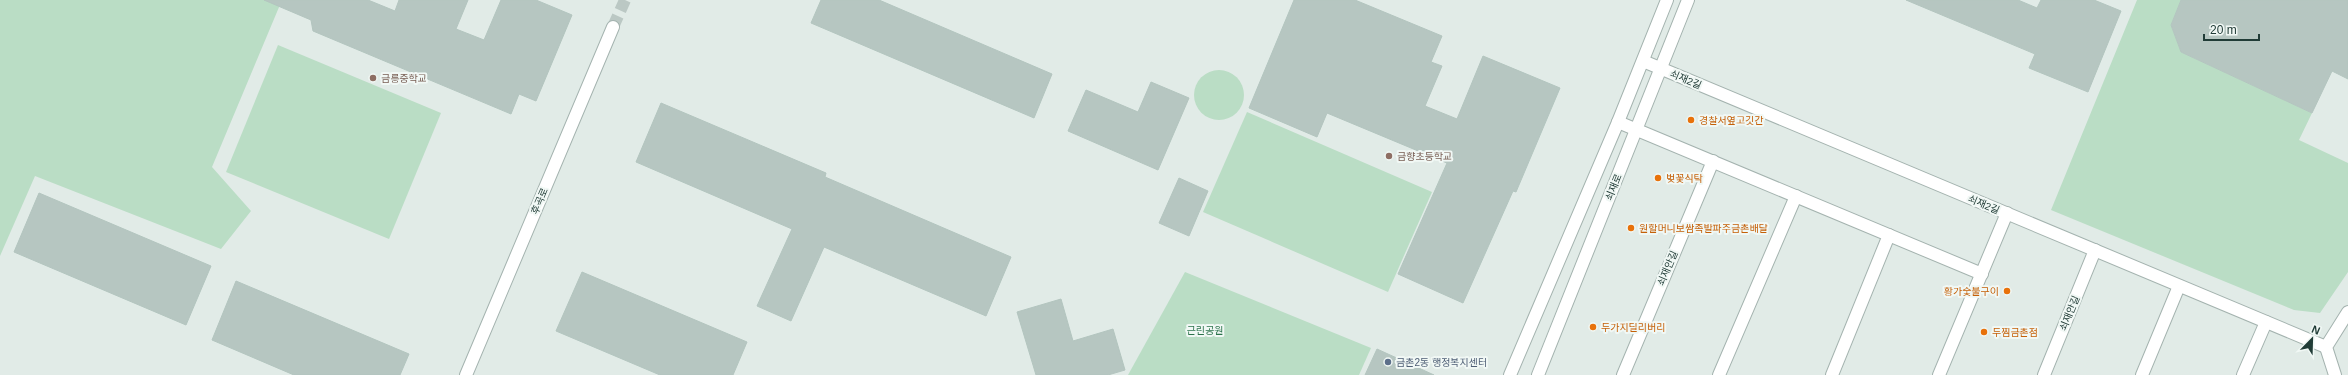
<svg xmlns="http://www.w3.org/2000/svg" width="2348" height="375" font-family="Arial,'Noto Sans KR',sans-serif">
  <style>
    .green { fill: #baddc5 }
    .building { fill: #b6c6c1; stroke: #b3c5bf }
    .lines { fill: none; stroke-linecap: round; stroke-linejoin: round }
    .minor-tunnel { stroke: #bbc8c4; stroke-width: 12; stroke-dasharray: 12 6; stroke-linecap: butt }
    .minor-casing { stroke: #a4b3af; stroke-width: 14 }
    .minor { stroke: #fff; stroke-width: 12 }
    .education-dot { fill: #8d6e63; stroke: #f1f8f5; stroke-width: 1.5 }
    .food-dot { fill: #e8710a; stroke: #f1f8f5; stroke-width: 1.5 }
    .service-dot { fill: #5c6f8a; stroke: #f1f8f5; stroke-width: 1.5 }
    .labels { text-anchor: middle; stroke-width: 4; stroke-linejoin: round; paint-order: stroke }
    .education-label { font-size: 10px; fill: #785e54; stroke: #f1f8f5; text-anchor: start }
    .street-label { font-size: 10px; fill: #213c37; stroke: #f1f8f5 }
    .food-label { font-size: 10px; fill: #c56008; stroke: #f1f8f5; text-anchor: start }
    .park-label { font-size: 10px; fill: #2c734c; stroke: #f1f8f5 }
    .service-label { font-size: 10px; fill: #4e5e75; stroke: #f1f8f5; text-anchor: start }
  </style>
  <rect width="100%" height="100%" fill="#e1ebe7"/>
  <g class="green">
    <path d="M0 0H282L212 167 251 211 221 249 35 176 0 256Z"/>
    <path d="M2137 0H2181L2171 25 2181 52 2312 113 2299 140 2348 163V272L2320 313 2294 310 2051 210Z"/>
    <path d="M278 45 441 113 389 239 226 172Z"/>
    <circle cx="1219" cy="95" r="25"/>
    <path d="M1247 112 1432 192 1388 292 1203 212Z"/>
    <path d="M1185 272 1371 348 1359 375H1128Z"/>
  </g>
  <g class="building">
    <path d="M264 0H368L395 11 399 0H468L456 29 484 40 501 0H536L572 15 536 101 519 94 511 114 313 31 311 20Z"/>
    <path d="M821 0H879L1052 74 1034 118 811 23Z"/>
    <path d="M1294 0H1355L1442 36 1431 62 1442 66 1425 106 1457 119 1483 56 1560 88 1516 192 1513 191 1463 303 1398 274 1447 163 1327 113 1317 137 1249 108Z"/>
    <path d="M1906 0H2018L2037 8 2041 0H2094L2121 11 2088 92 2029 68 2035 54Z"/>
    <path d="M2181 0H2348V79L2332 71 2312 113 2181 52 2171 25Z"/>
    <path d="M1151 82 1189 98 1158 170 1068 131 1086 90 1138 112Z"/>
    <path d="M661 103 826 173 825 177 1011 257 986 316 824 247 791 321 757 306 792 229 636 162Z"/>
    <path d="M1179 178 1208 191 1189 236 1159 223Z"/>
    <path d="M39 193 211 266 186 325 14 252Z"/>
    <path d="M582 272 747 342 733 375H660L556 331Z"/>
    <path d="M236 281 409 354 400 375H294L212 340Z"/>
    <path d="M1061 299 1073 341 1113 329 1125 370 1108 375H1036L1017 312Z"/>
    <path d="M1377 349 1434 375H1365Z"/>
  </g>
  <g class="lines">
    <path class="minor-tunnel" d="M613 27 625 0"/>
    <defs>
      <g id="minor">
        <path d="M1643 61 2326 347"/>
        <path d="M1618 122 1982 274"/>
        <path d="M466 375 613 27"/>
        <path d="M1510 375 1618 122 1667 0"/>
        <path d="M1538 375 1688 0"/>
        <path d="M1623 375 1713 161"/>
        <path d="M1719 375 1796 196"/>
        <path d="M1832 375 1889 235"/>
        <path d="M1939 375 2007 213"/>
        <path d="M2044 375 2095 250"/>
        <path d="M2142 375 2179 286"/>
        <path d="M2243 375 2266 322"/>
        <path d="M2335 375 2326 347 2348 312"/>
      </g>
    </defs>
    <use href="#minor" class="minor-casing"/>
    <use href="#minor" class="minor"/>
  </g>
  <g class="education-dot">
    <circle cx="373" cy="78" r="4"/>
    <circle cx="1389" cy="156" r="4"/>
  </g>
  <g class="food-dot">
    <circle cx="1691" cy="120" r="4"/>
    <circle cx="1658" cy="178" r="4"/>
    <circle cx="1631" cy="228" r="4"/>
    <circle cx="2007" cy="291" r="4"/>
    <circle cx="1593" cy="327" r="4"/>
    <circle cx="1984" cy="332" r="4"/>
  </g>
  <circle class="service-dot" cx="1388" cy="362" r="4"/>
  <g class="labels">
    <g class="education-label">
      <text x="381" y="82">금릉중학교</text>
      <text x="1397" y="160">금향초등학교</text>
    </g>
    <g class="street-label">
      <text transform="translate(1686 79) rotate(23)" y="4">쇠재2길</text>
      <text transform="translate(1613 187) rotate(-68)" y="4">쇠재로</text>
      <text transform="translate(539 201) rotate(-67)" y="4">후곡로</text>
      <text transform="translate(1984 204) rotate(23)" y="4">쇠재2길</text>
      <text transform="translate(1667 268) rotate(-67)" y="4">쇠재안길</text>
      <text transform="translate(2069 313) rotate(-68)" y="4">쇠재안길</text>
    </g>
    <g class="food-label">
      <text x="1699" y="124">경찰서옆고깃간</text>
      <text x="1666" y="182">벚꽃식탁</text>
      <text x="1639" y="232">원할머니보쌈족발파주금촌배달</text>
      <text x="1999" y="295" text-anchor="end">황가숯불구이</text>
      <text x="1601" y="331">두가지딜리버리</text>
      <text x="1992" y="336">두찜금촌점</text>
    </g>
    <g class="park-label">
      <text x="1205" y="334">근린공원</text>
    </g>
    <g class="service-label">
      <text x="1396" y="366">금촌2동 행정복지센터</text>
    </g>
  </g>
  <g transform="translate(2312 339) rotate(23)" stroke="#f1f8f5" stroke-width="3" paint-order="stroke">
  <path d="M0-3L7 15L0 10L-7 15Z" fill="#213c37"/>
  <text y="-6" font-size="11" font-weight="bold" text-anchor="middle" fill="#213c37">N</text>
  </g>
  <path d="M2204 34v6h55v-6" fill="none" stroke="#213c37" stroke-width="2"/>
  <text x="2210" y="34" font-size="12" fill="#213c37" stroke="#f1f8f5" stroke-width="3" paint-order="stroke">20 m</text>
</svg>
